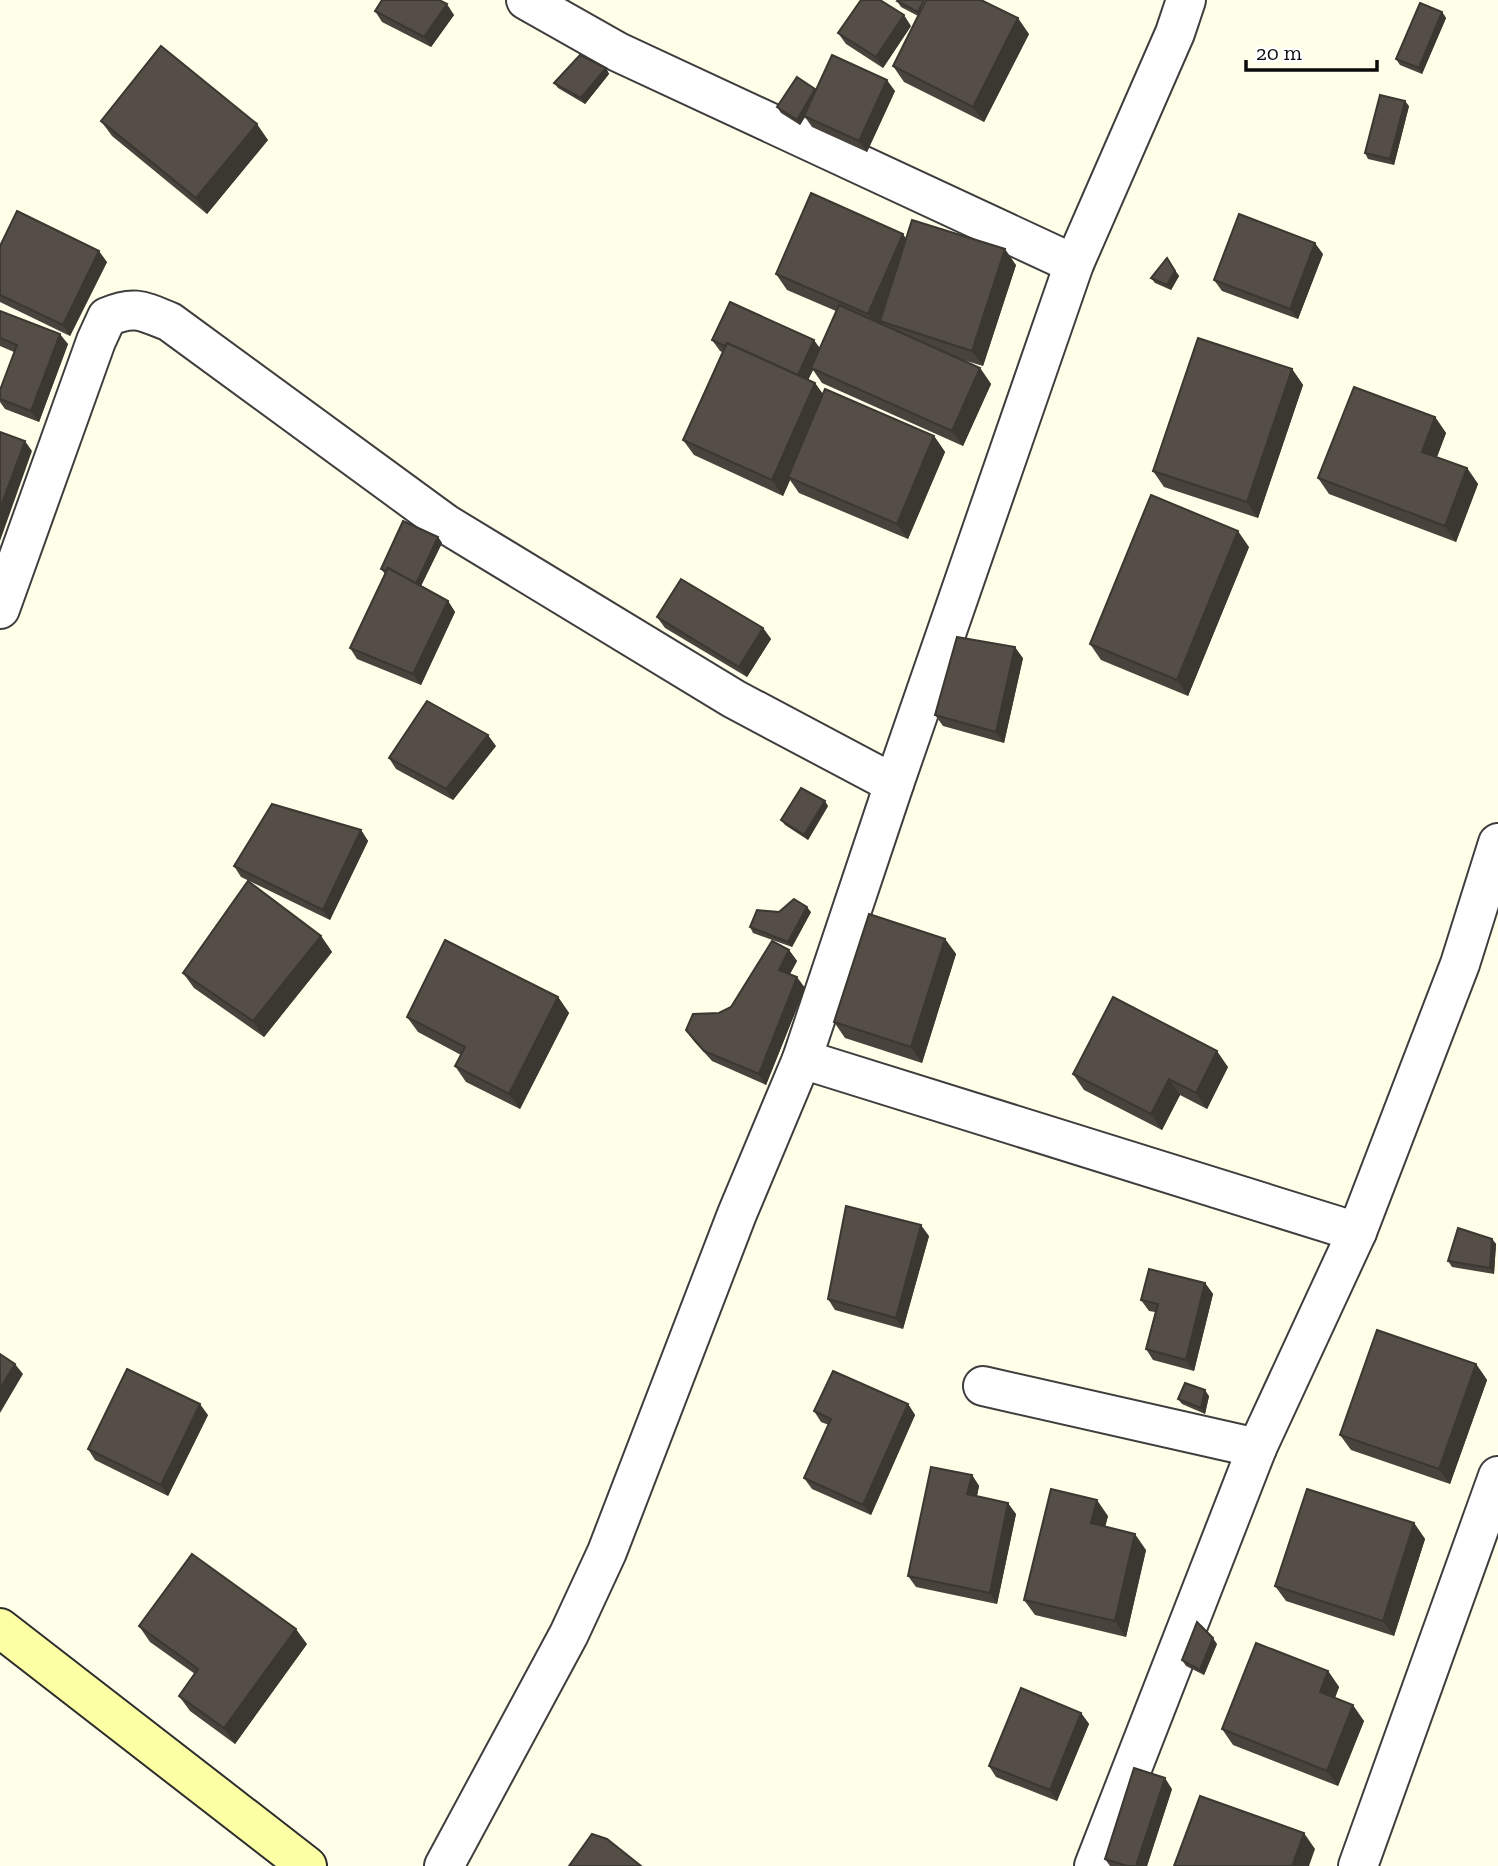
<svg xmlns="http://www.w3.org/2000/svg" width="1498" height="1866" font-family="'Zilla Slab',serif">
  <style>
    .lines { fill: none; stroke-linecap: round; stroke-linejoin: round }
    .street-casing { stroke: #3e3e3e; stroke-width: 42 }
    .secondary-casing { stroke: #2d2d2d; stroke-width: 42 }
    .street { stroke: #fff; stroke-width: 38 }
    .secondary { stroke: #fcffa3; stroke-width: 38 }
    .wall { fill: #48433c }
    .shaded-wall { fill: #3b3731 }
    .building { fill: #544e46; stroke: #3b3731; stroke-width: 2 }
  </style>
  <rect width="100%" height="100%" fill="#fffee8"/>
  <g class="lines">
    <defs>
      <g id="street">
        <path d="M526 0 618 52 1074 264"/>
        <path d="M0 609 96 341 107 317C135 305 143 311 170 322L446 524 734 699 894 784"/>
        <path d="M802 1059 1357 1232"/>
        <path d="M983 1386 1257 1448"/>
        <path d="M444 1866 569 1634 607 1552 737 1214 802 1059 894 784 1074 264 1175 33 1186 0"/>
        <path d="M1094 1866 1257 1448 1357 1232 1460 964 1498 843"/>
        <path d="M1358 1866 1498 1476"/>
      </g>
      <path id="secondary" d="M0 1628 307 1866"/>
    </defs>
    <use href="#street" class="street-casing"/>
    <use href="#secondary" class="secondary-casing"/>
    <use href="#street" class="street"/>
    <use href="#secondary" class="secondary"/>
  </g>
  <g class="wall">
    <path d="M897 1 1029 34 984 122 904 82 893 66 918 16 901 7Z"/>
    <path d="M375 11 454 15 431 47 382 22Z"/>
    <path d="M1442 12 1446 18 1422 74 1400 65 1396 59Z"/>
    <path d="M911 26 883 68 846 44 838 33Z"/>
    <path d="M606 68 609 74 585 104 558 88 554 83Z"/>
    <path d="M815 89 816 90 895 91 867 152 812 127 805 117 800 125 781 113 777 107Z"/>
    <path d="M1409 106 1394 165 1368 159 1365 153Z"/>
    <path d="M101 121 268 140 207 214 112 136Z"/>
    <path d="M906 238 1016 265 983 366 953 357 980 368 991 384 963 446 822 383 813 370 808 380 815 383 823 394 934 436 945 452 908 539 799 493 790 480 783 496 694 455 683 440 722 352 720 351 712 340 820 348 836 311 787 290 776 274Z"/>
    <path d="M0 246 107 262 70 336 0 302Z"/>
    <path d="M1323 254 1298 319 1222 291 1214 280Z"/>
    <path d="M1167 258 1179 276 1171 290 1155 283 1151 278Z"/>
    <path d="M0 311 68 344 39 422 5 409 0 402V390L14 352 0 346Z"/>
    <path d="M1292 369 1303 385 1258 518 1164 487 1153 471Z"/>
    <path d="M1435 417 1446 433 1437 457 1467 468 1478 484 1456 542 1329 494 1318 478Z"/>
    <path d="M438 537 442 543 421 586 448 601 455 612 421 685 357 659 350 648 385 574 381 569Z"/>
    <path d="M1249 547 1188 696 1101 660 1090 644Z"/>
    <path d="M657 617 763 628 771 639 747 677 665 628Z"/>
    <path d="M1023 658 1004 743 943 726 935 715Z"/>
    <path d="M496 746 453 800 396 769 389 758Z"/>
    <path d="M828 806 808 840 785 825 781 820Z"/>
    <path d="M361 830 368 841 330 920 241 877 234 866Z"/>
    <path d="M779 912H811L792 947 753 933 750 927Z"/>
    <path d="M321 936 332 952 264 1037 194 988 183 973Z"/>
    <path d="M945 939 956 954 922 1063 845 1038 834 1022Z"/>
    <path d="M789 950 797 961 790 974 805 988 766 1085 712 1061 693 1040 686 1030 731 1007Z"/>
    <path d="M558 997 569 1013 520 1109 466 1082 455 1066 461 1055 418 1032 407 1017Z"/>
    <path d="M1228 1067 1207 1109 1180 1095 1162 1130 1084 1090 1073 1074Z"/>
    <path d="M929 1236 903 1329 835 1310 828 1299Z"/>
    <path d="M1492 1239 1496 1244 1494 1274 1452 1267 1448 1261Z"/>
    <path d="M1205 1283 1213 1294 1194 1371 1153 1360 1146 1349 1155 1312 1149 1311 1141 1300Z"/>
    <path d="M1476 1364 1487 1380 1450 1484 1351 1450 1340 1435Z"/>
    <path d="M1209 1396 1205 1414 1182 1404 1178 1399Z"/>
    <path d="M908 1404 915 1415 871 1515 812 1489 804 1478 829 1425 821 1422 814 1411Z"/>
    <path d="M208 1415 168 1496 95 1460 88 1449Z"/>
    <path d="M972 1475 979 1486 977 1496 1016 1514 997 1604 916 1587 908 1576Z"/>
    <path d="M1108 1516 1105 1527 1146 1550 1126 1637 1035 1615 1024 1600Z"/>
    <path d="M1414 1523 1425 1539 1394 1636 1286 1601 1275 1586Z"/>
    <path d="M139 1626 307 1644 235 1744 190 1711 179 1696 195 1674 150 1642Z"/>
    <path d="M1217 1644 1204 1675 1186 1666 1182 1660Z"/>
    <path d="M1328 1671 1339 1687 1335 1698 1364 1721 1338 1786 1233 1745 1222 1729Z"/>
    <path d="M1081 1713 1089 1724 1057 1801 996 1777 989 1766Z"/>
    <path d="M1172 1789 1147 1866H1110L1105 1859Z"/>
  </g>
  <g class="shaded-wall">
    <path d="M447 4 454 15 431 47 424 37Z"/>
    <path d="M1442 12 1446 18 1422 74 1419 68Z"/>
    <path d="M904 15 911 26 883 68 876 57Z"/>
    <path d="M1018 18 1029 34 984 122 973 107Z"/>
    <path d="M606 68 609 74 585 104 581 98Z"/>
    <path d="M887 80 895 91 867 152 859 141Z"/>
    <path d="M815 89 819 94 800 125 797 120Z"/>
    <path d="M1405 101 1409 106 1394 165 1390 159Z"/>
    <path d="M257 124 268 140 207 214 196 198Z"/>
    <path d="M903 234 914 250 880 321 882 324 879 330 868 314Z"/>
    <path d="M1315 243 1323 254 1298 319 1290 309Z"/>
    <path d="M1005 249 1016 265 983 366 972 351Z"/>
    <path d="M99 251 107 262 70 336 63 325Z"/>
    <path d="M1175 271 1179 276 1171 290 1167 285Z"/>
    <path d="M60 334 68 344 39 422 31 411Z"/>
    <path d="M814 340 822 351 811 368 813 370 804 388 797 378Z"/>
    <path d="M980 368 991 384 963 446 952 431Z"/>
    <path d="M1292 369 1303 385 1258 518 1247 502Z"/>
    <path d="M815 383 826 399 788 477 790 480 783 496 772 480Z"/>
    <path d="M1435 417 1446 433 1433 467 1422 452Z"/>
    <path d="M934 436 945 452 908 539 897 524Z"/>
    <path d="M25 441 32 451 0 541V509Z"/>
    <path d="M1467 468 1478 484 1456 542 1445 526Z"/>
    <path d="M1238 531 1249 547 1188 696 1177 680Z"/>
    <path d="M438 537 442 543 419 590 415 584Z"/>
    <path d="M448 601 455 612 421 685 413 674Z"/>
    <path d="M763 628 771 639 747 677 739 667Z"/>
    <path d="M1015 647 1023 658 1004 743 996 732Z"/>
    <path d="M488 735 496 746 453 800 446 789Z"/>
    <path d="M825 801 828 806 808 840 804 835Z"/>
    <path d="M361 830 368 841 330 920 323 910Z"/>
    <path d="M807 907 811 912 792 947 788 942Z"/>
    <path d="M321 936 332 952 264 1037 253 1021Z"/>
    <path d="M945 939 956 954 922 1063 911 1047Z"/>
    <path d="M789 950 797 961 786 981 779 970Z"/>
    <path d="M797 977 805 988 766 1085 759 1074Z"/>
    <path d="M558 997 569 1013 520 1109 509 1094Z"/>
    <path d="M1217 1051 1228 1067 1207 1109 1196 1093Z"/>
    <path d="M1169 1079 1180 1095 1162 1130 1151 1114Z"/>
    <path d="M921 1225 929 1236 903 1329 896 1318Z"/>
    <path d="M1492 1239 1496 1244 1494 1274 1490 1268Z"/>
    <path d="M1205 1283 1213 1294 1194 1371 1186 1360Z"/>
    <path d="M15 1364 23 1374 0 1413V1389Z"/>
    <path d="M1476 1364 1487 1380 1450 1484 1439 1469Z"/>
    <path d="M1205 1390 1209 1396 1205 1414 1201 1408Z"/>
    <path d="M200 1404 208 1415 168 1496 161 1485Z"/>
    <path d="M908 1404 915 1415 871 1515 863 1505Z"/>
    <path d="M972 1475 979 1486 975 1505 967 1494Z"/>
    <path d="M1097 1500 1108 1516 1102 1539 1091 1523Z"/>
    <path d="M1008 1503 1016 1514 997 1604 990 1593Z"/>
    <path d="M1414 1523 1425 1539 1394 1636 1383 1621Z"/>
    <path d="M1135 1534 1146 1550 1126 1637 1115 1621Z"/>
    <path d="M296 1629 307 1644 235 1744 224 1728Z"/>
    <path d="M1213 1638 1217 1644 1204 1675 1200 1670Z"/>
    <path d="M1328 1671 1339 1687 1331 1708 1320 1692Z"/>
    <path d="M1353 1705 1364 1721 1338 1786 1327 1771Z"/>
    <path d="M1081 1713 1089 1724 1057 1801 1050 1790Z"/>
    <path d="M1165 1778 1172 1789 1147 1866H1136Z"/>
    <path d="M1304 1833 1315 1849 1309 1866H1292Z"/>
  </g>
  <g class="building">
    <path d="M382 0H439L447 4 424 37 375 11Z"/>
    <path d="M861 0H880L904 15 876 57 838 33Z"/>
    <path d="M898 0H924L918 12 897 1Z"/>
    <path d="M926 0H981L1018 18 973 107 893 66Z"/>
    <path d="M1420 3 1442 12 1419 68 1396 59Z"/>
    <path d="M161 46 257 124 196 198 101 121Z"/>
    <path d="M580 55 606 68 581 98 554 83Z"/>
    <path d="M832 55 887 80 859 141 804 116Z"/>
    <path d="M797 77 815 89 797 120 777 107Z"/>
    <path d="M1380 95 1405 101 1390 159 1365 153Z"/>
    <path d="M811 193 903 234 868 314 776 274Z"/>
    <path d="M17 211 99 251 63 325 0 295V246Z"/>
    <path d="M1239 214 1315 243 1290 309 1214 280Z"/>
    <path d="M912 220 1005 249 972 351 880 321Z"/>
    <path d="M1167 258 1175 271 1167 285 1151 278Z"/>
    <path d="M730 302 814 340 798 375 727 343 725 346 712 340Z"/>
    <path d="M839 305 980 368 952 431 811 368Z"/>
    <path d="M0 311 60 334 31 411 0 399V390L17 345 0 338Z"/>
    <path d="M1198 338 1292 369 1247 502 1153 471Z"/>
    <path d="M727 343 815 383 772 480 683 440Z"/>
    <path d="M1354 387 1435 417 1422 452 1467 468 1445 526 1318 478Z"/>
    <path d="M825 389 934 436 897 524 788 477Z"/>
    <path d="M0 432 25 441 0 509Z"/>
    <path d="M1151 495 1238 531 1177 680 1090 644Z"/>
    <path d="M403 521 438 537 416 584 388 568 387 571 381 569Z"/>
    <path d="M388 568 448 601 413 674 350 648Z"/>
    <path d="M681 579 763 628 739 667 657 617Z"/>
    <path d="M957 637 1015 647 996 732 935 715Z"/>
    <path d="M427 701 488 735 446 789 389 758Z"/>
    <path d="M801 788 825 801 804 835 781 820Z"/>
    <path d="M272 804 361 830 323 910 234 866Z"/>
    <path d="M248 881 321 936 253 1021 183 973Z"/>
    <path d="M794 899 807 907 788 942 750 927 757 910 779 912Z"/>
    <path d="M869 914 945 939 911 1047 834 1022Z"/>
    <path d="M445 940 558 997 509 1094 455 1066 465 1047 407 1017Z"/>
    <path d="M772 941 789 950 779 970 797 977 759 1074 704 1051 686 1030 693 1014 719 1013 731 1007Z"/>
    <path d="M1113 997 1217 1051 1196 1093 1169 1079 1151 1114 1073 1074Z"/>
    <path d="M846 1206 921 1225 896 1318 828 1299Z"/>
    <path d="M1458 1228 1492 1239 1490 1268 1448 1261Z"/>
    <path d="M1149 1269 1205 1283 1186 1360 1146 1349 1158 1304 1141 1300Z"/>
    <path d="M1377 1330 1476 1364 1439 1469 1340 1435Z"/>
    <path d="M0 1354 15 1364 0 1389Z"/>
    <path d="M127 1369 200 1404 161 1485 88 1449Z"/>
    <path d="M833 1371 908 1404 863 1505 804 1478 831 1419 814 1411Z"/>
    <path d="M1185 1383 1205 1390 1201 1408 1178 1399Z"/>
    <path d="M931 1467 972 1475 967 1494 1008 1503 990 1593 908 1576Z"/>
    <path d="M1051 1489 1097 1500 1091 1523 1135 1534 1115 1621 1024 1600Z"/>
    <path d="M1307 1489 1414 1523 1383 1621 1275 1586Z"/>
    <path d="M192 1554 296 1629 224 1728 179 1696 198 1669 139 1626Z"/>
    <path d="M1197 1622 1213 1638 1200 1670 1182 1660Z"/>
    <path d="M1256 1643 1328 1671 1320 1692 1353 1705 1327 1771 1222 1729Z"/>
    <path d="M1021 1688 1081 1713 1050 1790 989 1766Z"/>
    <path d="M1134 1768 1165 1778 1136 1866H1127L1105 1859Z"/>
    <path d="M1200 1796 1304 1833 1292 1866H1174Z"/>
    <path d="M592 1834 607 1839 641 1866H569Z"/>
  </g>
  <path d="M1246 60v10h131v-10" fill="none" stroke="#0b0b0b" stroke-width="3.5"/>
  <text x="1256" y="60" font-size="21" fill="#0b0b0b" stroke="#ffffff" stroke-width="5" paint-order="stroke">20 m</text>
</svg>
